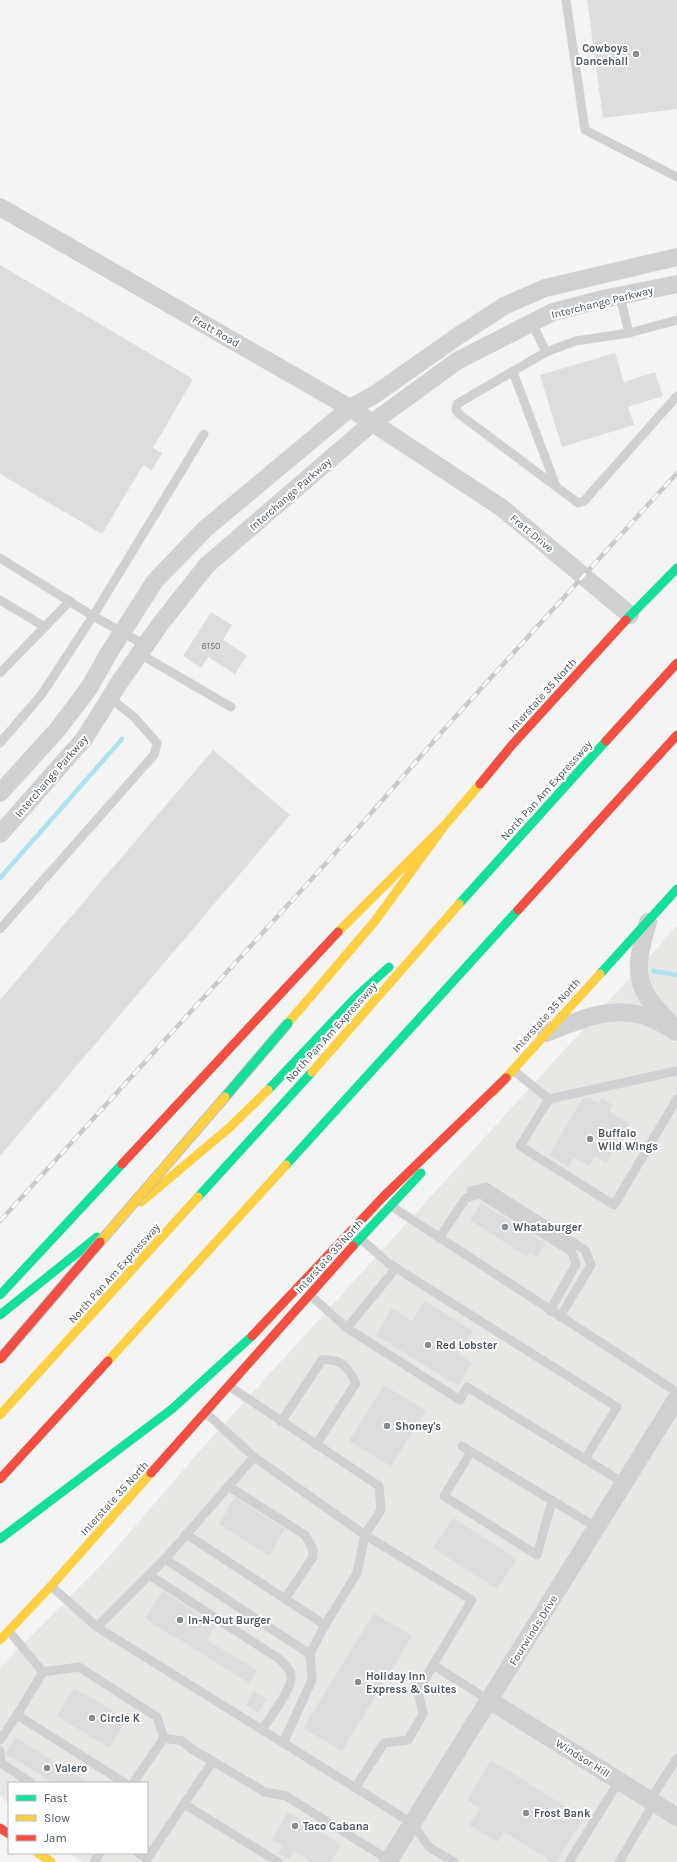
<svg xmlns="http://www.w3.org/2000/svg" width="677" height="1862" font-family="Karla,sans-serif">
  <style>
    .commercial { fill: #e8e7e3 }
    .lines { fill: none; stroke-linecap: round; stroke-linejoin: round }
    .stream { stroke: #aee2f0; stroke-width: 4.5 }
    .building { fill: #ddddde }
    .lane { stroke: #ced0d2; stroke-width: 9 }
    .street { stroke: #ced0d2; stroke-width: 18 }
    .fast { stroke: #16e098; stroke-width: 9 }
    .slow { stroke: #ffcf43; stroke-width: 9 }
    .jam { stroke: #f24e42; stroke-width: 9 }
    .rail-casing { stroke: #c9cacc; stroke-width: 4.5 }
    .rail { stroke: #fff; stroke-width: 3; stroke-dasharray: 9; stroke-linecap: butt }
    .fast-bridge-casing { stroke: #b9bec3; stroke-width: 11; stroke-linecap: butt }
    .slow-bridge-casing { stroke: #b9bec3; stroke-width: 11; stroke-linecap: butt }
    .jam-bridge-casing { stroke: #b9bec3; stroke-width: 11; stroke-linecap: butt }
    .fast-bridge { stroke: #16e098; stroke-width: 9 }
    .slow-bridge { stroke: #ffcf43; stroke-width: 9 }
    .jam-bridge { stroke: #f24e42; stroke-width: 9 }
    .poi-dot { fill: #868d94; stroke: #fff; stroke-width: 1.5 }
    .labels { text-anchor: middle; stroke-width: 4; stroke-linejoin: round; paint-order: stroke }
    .number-label { font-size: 9px; fill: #707881 }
    .poi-label { font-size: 11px; font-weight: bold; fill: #4a5661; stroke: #fff; text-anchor: start }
    .street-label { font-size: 11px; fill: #4a5661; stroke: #fff }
  </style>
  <rect width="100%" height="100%" fill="#f4f4f4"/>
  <path class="commercial" d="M677 926V1862H83L69 1853H147V1783H9V1804L0 1795V1668L106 1560 203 1447Z"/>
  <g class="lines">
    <g class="stream">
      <path d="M0 878 122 739"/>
      <path d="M653 971 677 975"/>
    </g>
  </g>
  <g class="building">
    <path d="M587 0H677V109L603 118Z"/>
    <path d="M0 265 193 379 153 448 162 453 152 470 143 465 102 534 0 474Z"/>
    <path d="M615 353 624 382 655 372 663 396 628 407 634 425 562 447 540 375Z"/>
    <path d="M211 612 232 625 223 640 247 655 235 674 208 657 201 668 183 656Z"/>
    <path d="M213 750 290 815 0 1156V1000Z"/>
    <path d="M588 1097 599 1103 602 1098 613 1105 609 1111 630 1124 606 1163 595 1156 589 1166 574 1157 569 1167 549 1155 583 1098Z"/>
    <path d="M481 1203 546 1243 537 1257 530 1253 527 1257 470 1220Z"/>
    <path d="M425 1301 473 1331 458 1354 472 1363 458 1386 376 1335 392 1308 412 1321Z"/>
    <path d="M384 1385 426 1411 391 1466 349 1441Z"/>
    <path d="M235 1497 285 1529 269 1556 219 1524Z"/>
    <path d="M453 1518 517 1559 497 1589 433 1548Z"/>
    <path d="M163 1591 216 1625 207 1640 257 1670 249 1683 172 1635 171 1636 145 1618Z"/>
    <path d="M374 1613 412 1636 342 1751 303 1728Z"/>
    <path d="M74 1688 114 1711 113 1712 126 1721 109 1748 57 1716Z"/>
    <path d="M254 1691 267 1699 258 1713 246 1705Z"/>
    <path d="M15 1737 89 1783H54L6 1754Z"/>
    <path d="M491 1760 584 1818 556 1862H552L504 1832 497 1842 469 1825 480 1808 467 1800Z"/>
    <path d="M288 1812 341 1845 331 1862H311L294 1851 289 1859 278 1853 283 1846 272 1839Z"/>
  </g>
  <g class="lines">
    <g class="lane">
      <path d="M566 0 585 130 677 177"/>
      <path d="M620 296 629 333 677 320"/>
      <path d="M532 323 546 352 457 404 456 410 459 414 578 503 584 501 677 396"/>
      <path d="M546 352 576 341 629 333"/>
      <path d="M513 372 556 486"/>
      <path d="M0 558 93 616 147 646"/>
      <path d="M0 600 45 627"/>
      <path d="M140 654 231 707"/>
      <path d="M0 673 70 601"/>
      <path d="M0 743 42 694 93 616 204 434"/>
      <path d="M0 929 154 755 157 743 134 717 110 698"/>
      <path d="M513 1070 549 1099 520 1146 614 1205 677 1099"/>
      <path d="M549 1099 677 1071"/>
      <path d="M471 1191 486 1187 585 1250 591 1265 560 1317"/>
      <path d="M391 1206 677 1392"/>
      <path d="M360 1238 388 1263 617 1407 585 1459"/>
      <path d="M439 1238 466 1198 480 1194 572 1252 576 1264 550 1311"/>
      <path d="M310 1295 347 1328 460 1400 467 1387 624 1483"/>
      <path d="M347 1328 396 1268"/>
      <path d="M229 1386 379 1486 381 1510 365 1535 472 1600 433 1665"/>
      <path d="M281 1422 322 1360C342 1358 348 1368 356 1383L316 1445"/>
      <path d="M462 1446 596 1527"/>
      <path d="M471 1452 444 1496 537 1555 552 1501"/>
      <path d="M254 1457 365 1535 357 1573 325 1625 310 1654 312 1680 283 1743"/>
      <path d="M228 1486 305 1535 313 1549V1557L285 1599"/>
      <path d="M186 1534 325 1625"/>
      <path d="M165 1559 310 1654"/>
      <path d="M149 1575 278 1658C283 1663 289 1667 291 1675 294 1687 269 1719 262 1730"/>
      <path d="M51 1586 97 1627 412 1823 429 1847 454 1862"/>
      <path d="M97 1627 165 1559 254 1457 206 1413"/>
      <path d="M9 1631 43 1672"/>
      <path d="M43 1672 79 1667 157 1717 164 1738 133 1783"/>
      <path d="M43 1672 17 1715 125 1783"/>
      <path d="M164 1738 182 1741 190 1748 265 1792 286 1796 389 1860"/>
      <path d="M0 1740 17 1715"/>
      <path d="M0 1751 1 1763 31 1783"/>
      <path d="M355 1788 384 1743 408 1740 423 1714 418 1691 433 1665 489 1700"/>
      <path d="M650 1800 677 1758"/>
      <path d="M184 1804 278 1862"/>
      <path d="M138 1853 147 1859 213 1761"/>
      <path d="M94 1862 100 1853"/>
      <path d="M569 1862 619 1781"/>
      <path d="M619 1862 654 1803"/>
    </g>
    <g class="street">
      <path d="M0 207 350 408 502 508 630 615"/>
      <path d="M0 793 58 729 89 688 110 651 155 581 205 529 350 408 374 395 458 336 504 306 545 288 677 257"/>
      <path d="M0 834 84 739 119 683 161 623 207 565 372 423 457 361 553 312 603 299 677 284"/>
      <path d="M648 922C641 946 632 973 647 996 653 1006 663 1015 671 1024"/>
      <path d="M546 1033C577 1021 608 1006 641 1015 654 1018 666 1026 677 1032"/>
      <path d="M489 1700 677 1817"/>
      <path d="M388 1862 677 1398"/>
    </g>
    <g class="fast">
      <path d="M626 620 677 568"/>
      <path d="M459 904 606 741"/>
      <path d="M600 974 677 889"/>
      <path d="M268 1090 357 996 389 967"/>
      <path d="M286 1165 518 910"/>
      <path d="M198 1197 312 1072"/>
      <path d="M353 1246 421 1173"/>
      <path d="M0 1295 122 1164"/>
      <path d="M0 1315 97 1237"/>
      <path d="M0 1539 172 1409 252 1336"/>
    </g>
    <g class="slow">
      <path d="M338 932 445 825 480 784"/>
      <path d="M288 1023 375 921 445 825"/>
      <path d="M312 1072 459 904"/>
      <path d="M493 1092 600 974"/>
      <path d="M141 1202 229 1128 268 1090"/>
      <path d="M108 1361 286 1165"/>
      <path d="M0 1415 198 1197"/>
      <path d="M0 1640 51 1586 151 1473"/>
      <path d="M38 1853 51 1862"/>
    </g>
    <g class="jam">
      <path d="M606 741 677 663"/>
      <path d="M480 784 512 745 626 620"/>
      <path d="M518 910 677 735"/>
      <path d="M122 1164 338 932"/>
      <path d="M252 1336 383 1197 506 1078"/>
      <path d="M151 1473 353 1246"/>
      <path d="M0 1479 108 1361"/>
      <path d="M0 1828 9 1834"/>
    </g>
    <defs>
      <path id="rail" d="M0 1221 359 827 447 726 677 473"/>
    </defs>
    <use href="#rail" class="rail-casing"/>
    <use href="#rail" class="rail"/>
    <defs>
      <path id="fast-bridge" d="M225 1097 288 1023"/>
      <path id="slow-bridge" d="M100 1242 225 1097"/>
      <path id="jam-bridge" d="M0 1359 100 1242"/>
    </defs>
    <use href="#fast-bridge" class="fast-bridge-casing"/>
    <use href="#slow-bridge" class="slow-bridge-casing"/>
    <use href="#jam-bridge" class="jam-bridge-casing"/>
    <use href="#fast-bridge" class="fast-bridge"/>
    <use href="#slow-bridge" class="slow-bridge"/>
    <use href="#jam-bridge" class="jam-bridge"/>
  </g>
  <g class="poi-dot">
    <circle cx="636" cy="54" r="4"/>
    <circle cx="590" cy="1139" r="4"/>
    <circle cx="505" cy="1227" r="4"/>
    <circle cx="428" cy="1345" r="4"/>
    <circle cx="387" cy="1426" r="4"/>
    <circle cx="180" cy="1620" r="4"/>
    <circle cx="358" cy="1682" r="4"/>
    <circle cx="92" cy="1718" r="4"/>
    <circle cx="47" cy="1768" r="4"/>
    <circle cx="526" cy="1813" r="4"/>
    <circle cx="295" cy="1826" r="4"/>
  </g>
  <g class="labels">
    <g class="number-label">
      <text x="211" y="649">8150</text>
    </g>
    <g class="poi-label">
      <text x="628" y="52" text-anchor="end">Cowboys<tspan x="628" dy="13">Dancehall</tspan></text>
      <text x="598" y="1137">Buffalo<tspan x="598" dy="13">Wild Wings</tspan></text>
      <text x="513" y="1231">Whataburger</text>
      <text x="436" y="1349">Red Lobster</text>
      <text x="395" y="1430">Shoney's</text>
      <text x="188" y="1624">In-N-Out Burger</text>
      <text x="366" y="1680">Holiday Inn<tspan x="366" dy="13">Express &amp; Suites</tspan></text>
      <text x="100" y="1722">Circle K</text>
      <text x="55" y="1772">Valero</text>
      <text x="534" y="1817">Frost Bank</text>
      <text x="303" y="1830">Taco Cabana</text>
    </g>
    <g class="street-label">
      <text transform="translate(602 302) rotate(-14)" y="4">Interchange Parkway</text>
      <text transform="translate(216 331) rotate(30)" y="4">Fratt Road</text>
      <text transform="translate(290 494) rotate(-41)" y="4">Interchange Parkway</text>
      <text transform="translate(532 533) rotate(40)" y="4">Fratt Drive</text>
      <text transform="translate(542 695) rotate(-48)" y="4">Interstate 35 North</text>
      <text transform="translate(51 776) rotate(-49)" y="4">Interchange Parkway</text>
      <text transform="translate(546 790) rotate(-48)" y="4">North Pan Am Expressway</text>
      <text transform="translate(546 1015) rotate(-48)" y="4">Interstate 35 North</text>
      <text transform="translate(331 1032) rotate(-48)" y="4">North Pan Am Expressway</text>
      <text transform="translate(329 1256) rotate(-48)" y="4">Interstate 35 North</text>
      <text transform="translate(114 1273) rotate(-48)" y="4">North Pan Am Expressway</text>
      <text transform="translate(114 1498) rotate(-48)" y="4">Interstate 35 North</text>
      <text transform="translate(533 1630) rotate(-58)" y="4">Fourwinds Drive</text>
      <text transform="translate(583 1758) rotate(32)" y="4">Windsor Hill</text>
    </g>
  </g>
  <rect x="8" y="1782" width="140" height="72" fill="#ffffff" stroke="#b7bbc0"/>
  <rect x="16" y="1795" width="20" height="6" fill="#16e098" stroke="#b7bbc0"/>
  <text x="44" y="1802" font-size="12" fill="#4a5661">Fast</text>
  <rect x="16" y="1815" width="20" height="6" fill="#ffcf43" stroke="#b7bbc0"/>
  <text x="44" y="1822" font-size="12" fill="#4a5661">Slow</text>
  <rect x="16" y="1835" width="20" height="6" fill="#f24e42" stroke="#b7bbc0"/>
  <text x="44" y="1842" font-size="12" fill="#4a5661">Jam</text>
</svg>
